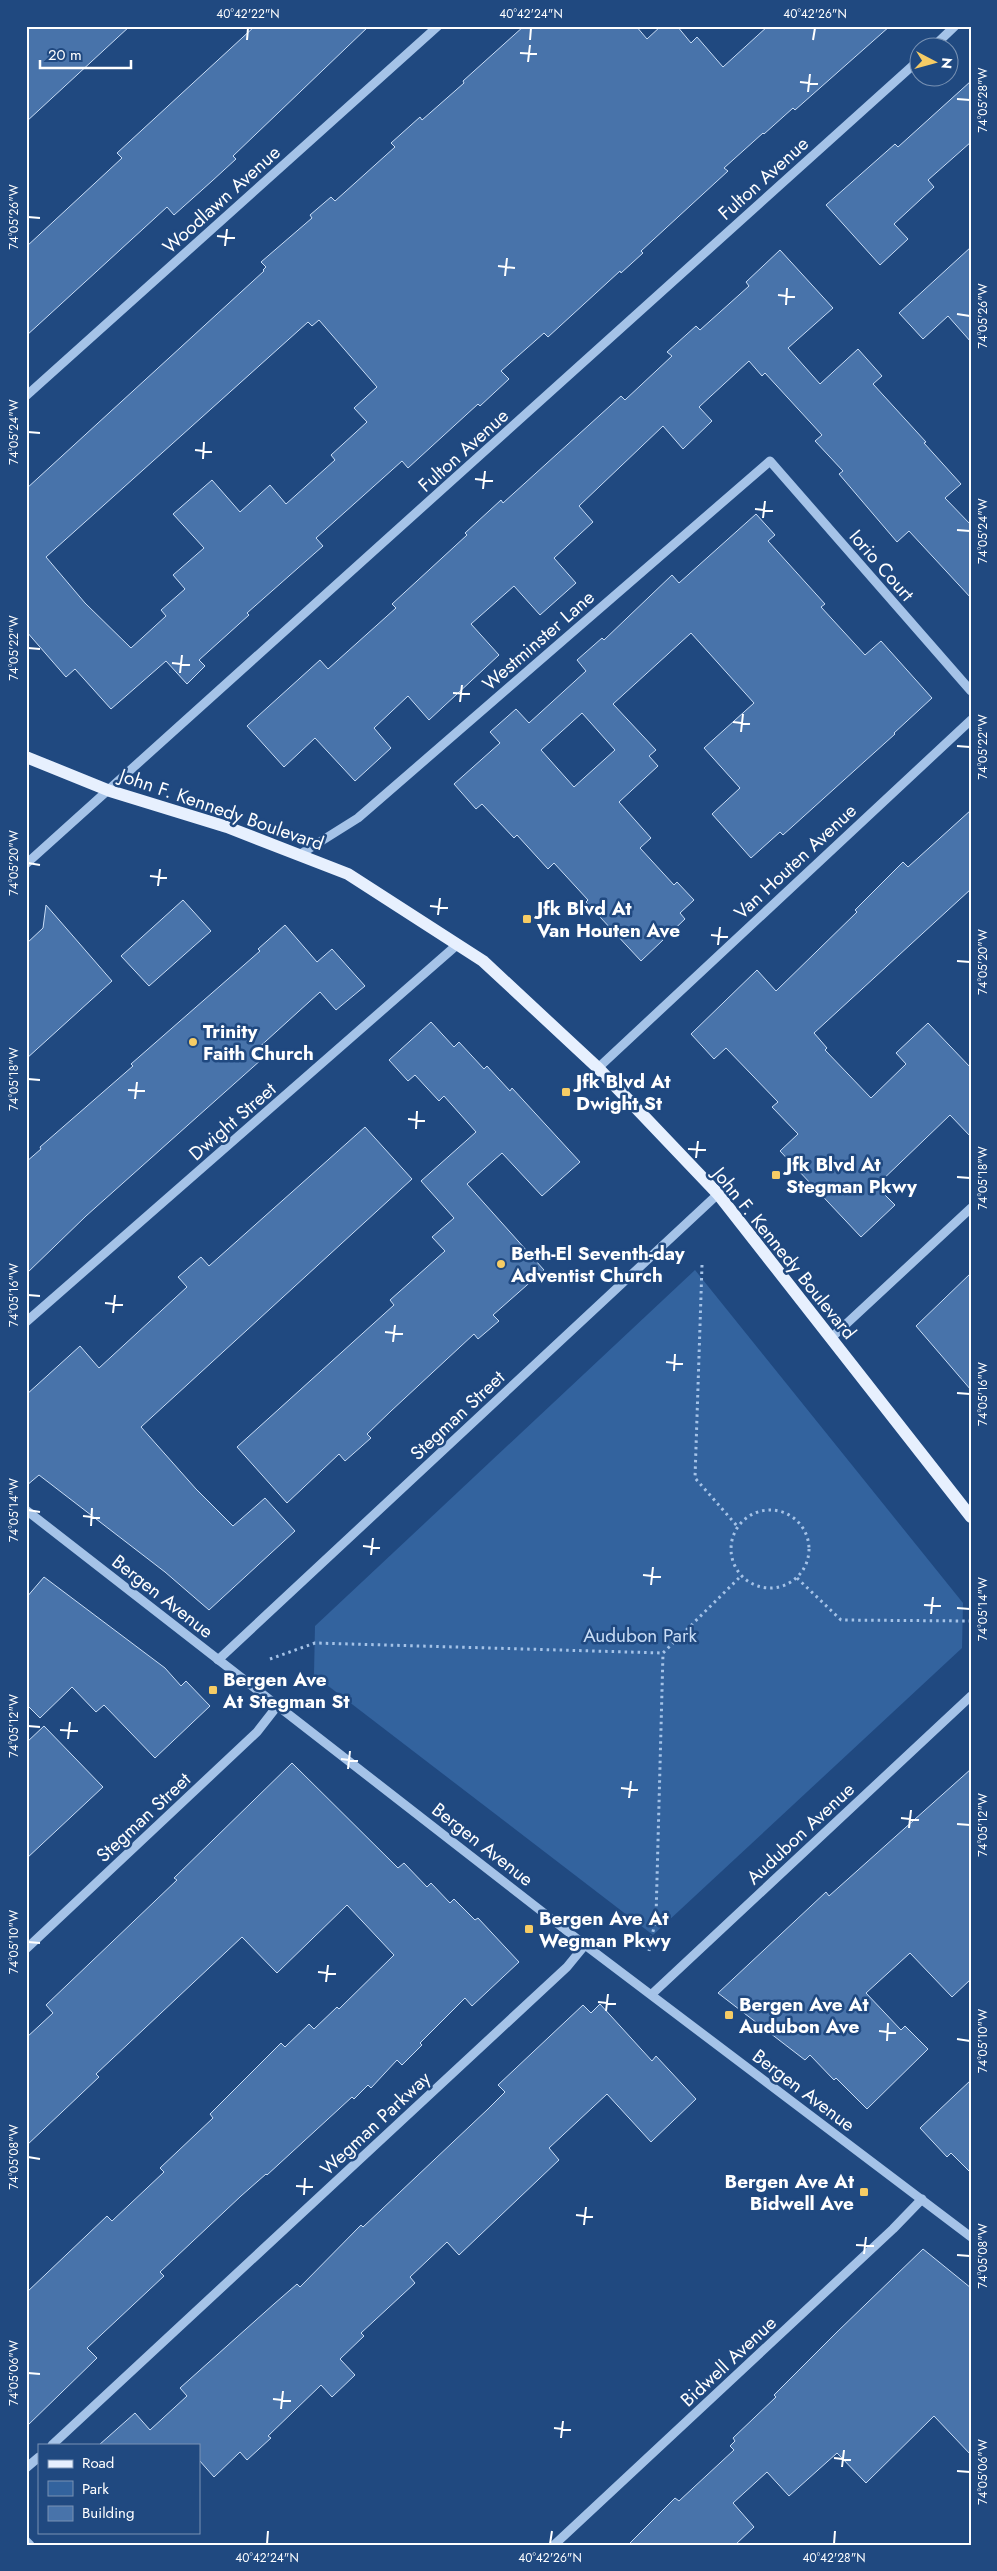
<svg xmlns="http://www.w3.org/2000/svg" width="997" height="2571" font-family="Jost,sans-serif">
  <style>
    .green { fill: #33639e }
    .building { fill: #4873aa; stroke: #c9ddf6; fill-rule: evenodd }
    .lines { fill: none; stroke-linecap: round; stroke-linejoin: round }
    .path { stroke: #a5c3e8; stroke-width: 3; stroke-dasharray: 2.5 4; stroke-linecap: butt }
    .minor { stroke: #a5c3e8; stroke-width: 9 }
    .major { stroke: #e7f0fe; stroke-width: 12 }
    .ticks { fill: none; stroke: #fff; stroke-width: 2 }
    .poi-dot { fill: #f6cc65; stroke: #204980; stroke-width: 2 }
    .labels { text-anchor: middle; stroke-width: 5; stroke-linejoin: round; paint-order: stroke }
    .street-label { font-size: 19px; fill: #fff; stroke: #204980 }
    .poi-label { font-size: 19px; font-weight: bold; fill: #fff; stroke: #204980; text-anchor: start }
    .park-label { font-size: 19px; fill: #c9ddf6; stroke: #204980 }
    .neatline { fill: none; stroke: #fff; stroke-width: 2 }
    .ticks-label { font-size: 12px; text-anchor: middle; fill: #fff }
  </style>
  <rect width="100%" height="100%" fill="#204980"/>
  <path class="green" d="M695 1270 963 1603 962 1648 653 1935 314 1675 315 1626Z"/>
  <g class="building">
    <path d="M26 26H130L26 122Z"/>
    <path d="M255 26H369L233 156 236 159 212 181 174 215 167 207 26 336V247L122 158 117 153Z"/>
    <path d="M524 26H636L647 39 661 26H677L691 43 697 37 723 67 768 26H890L795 110 793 108 764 134 763 133 724 168 728 171 641 251 643 253 621 273 620 271 548 337 544 333 501 371 509 379 480 406 478 404 408 468 402 461 316 538 323 546 247 613 249 615 199 660 205 666 187 684 166 661 111 709 75 669 66 677 26 631V489L264 271 263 270 266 267 261 262 312 218 310 215 331 197 335 201 395 147 391 143 420 117 422 120 464 83 463 81ZM319 320 377 387 354 408 367 422 331 455 335 460 286 504 270 485 240 512 212 480 173 514 204 548 173 575 185 589 161 610 166 616 131 648 85 603 46 557 308 322 312 326Z"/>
    <path d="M971 81V142L928 180 934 187 894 224 908 239 880 265 826 205 895 144 898 147Z"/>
    <path d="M971 247V342L948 316 923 339 899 313Z"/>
    <path d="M780 250 833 308 788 348 820 384 858 349 882 376 873 384 926 442 924 443 961 484 945 498 971 525V598L909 531 897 542 839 474 843 471 815 441 822 435 765 373 762 376 749 361 699 407 712 421 683 449 663 426 579 506 593 522 554 558 576 583 540 615 514 586 471 624 499 655 429 720 408 696 374 728 391 748 355 781 315 738 284 767 247 726 320 660 328 669 396 608 392 604 467 535 465 533 501 500 503 503 621 396 625 400 672 356 667 352 696 326 700 330 749 286 746 282Z"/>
    <path d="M756 514 775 535 768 541 825 604 821 607 865 655 881 641 932 698 894 733 895 734 783 835 780 832 751 858 712 814 740 788 704 748 754 703 691 633 613 704 656 750 649 756 658 766 619 802 651 838 640 848 674 885 677 882 694 900 680 913 685 919 641 961 586 902 588 900 554 863 548 869 517 835 514 838 482 804 476 809 454 784 500 743 490 732 516 709 529 723 586 671 577 660 602 638 604 640 672 575 679 583ZM582 713 615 750 574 787 541 750Z"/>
    <path d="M971 810V889L814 1033 827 1048 825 1050 871 1098 906 1064 896 1053 928 1023 971 1068V1137L950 1115 876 1186 895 1205 861 1237 780 1151 798 1134 772 1107 778 1102 726 1048 714 1059 691 1034 757 970 776 991 857 912 855 910 903 862 908 867Z"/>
    <path d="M183 900 211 931 149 986 121 956Z"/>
    <path d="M46 905 112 981 26 1059V944L43 928Z"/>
    <path d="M285 925 317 962 332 949 365 986 336 1010 320 992 255 1051 262 1059 86 1216 26 1274V1162L41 1149 40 1147 133 1066 131 1064 260 951 258 949Z"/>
    <path d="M431 1022 454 1047 459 1042 484 1069 487 1066 510 1091 512 1088 580 1162 542 1196 502 1153 467 1184 544 1270 493 1315 499 1321 478 1339 474 1334 391 1411 367 1434 371 1438 345 1461 339 1454 287 1503 237 1447 394 1305 390 1300 445 1251 432 1237 454 1218 421 1181 476 1132 444 1096 439 1101 415 1075 408 1081 389 1060Z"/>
    <path d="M365 1127 412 1179 141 1427 196 1489 233 1526 265 1498 295 1531 209 1610 165 1572 39 1475 26 1486V1395L80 1346 99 1368 187 1287 178 1277 201 1257 209 1266Z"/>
    <path d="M971 1273V1390L916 1326Z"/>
    <path d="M44 1577 165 1668 181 1686 186 1681 210 1706 155 1758 104 1705 96 1712 72 1687 40 1718 26 1704V1598Z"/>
    <path d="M44 1726 103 1787 26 1859V1743Z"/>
    <path d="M292 1763 398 1868 404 1863 427 1887 431 1883 450 1903 454 1899 475 1920 478 1918 519 1962 472 2006 465 1998 420 2043 422 2045 402 2065 397 2060 371 2088 368 2085 354 2099 352 2097 267 2175 266 2174 241 2196 160 2272 164 2276 87 2348 97 2358 26 2427V2293L107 2216 112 2221 164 2172 160 2168 213 2118 210 2114 281 2043 285 2047 309 2024 314 2029 337 2007 339 2009 394 1955 347 1905 277 1973 242 1937 96 2074 99 2077 26 2146V2038L53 2013 46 2005 177 1880 174 1878Z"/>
    <path d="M971 1769V1979L952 1997 910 1953 866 1993 901 2030 905 2026 928 2049 867 2109 836 2078 834 2080 810 2055 805 2060 718 1993 826 1892 829 1896Z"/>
    <path d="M600 2004 652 2061 656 2056 696 2099 651 2142 607 2094 549 2148 559 2160 459 2255 447 2242 410 2277 415 2283 361 2333 364 2336 340 2359 355 2375 332 2397 321 2385 268 2436 271 2438 247 2460 240 2452 214 2477 199 2460V2445H99L135 2413 150 2430 187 2396 180 2388 274 2304 297 2284 300 2287 361 2225 363 2227 488 2109 505 2092 498 2085 583 2005 591 2013Z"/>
    <path d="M971 2080V2173L951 2153 947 2157 920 2128Z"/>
    <path d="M923 2249 971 2288V2455L934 2416 866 2483 837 2453 789 2496 767 2472 733 2503 754 2527 735 2545H628L675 2498 679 2501 734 2450 730 2446 735 2441 733 2438 776 2397 774 2395 837 2332Z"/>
  </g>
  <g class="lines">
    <g class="path">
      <path d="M702 1265 695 1478 738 1527"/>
      <circle cx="770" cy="1549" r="39"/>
      <path d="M797 1578 841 1620 971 1621"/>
      <path d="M270 1659 315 1643 663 1653"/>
      <path d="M649 1951 656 1917 663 1653 741 1576"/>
    </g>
    <g class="minor">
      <path d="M932 48 955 26"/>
      <path d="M26 396 438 26"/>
      <path d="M299 855 358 818 770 461 971 691"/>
      <path d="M26 864 920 59"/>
      <path d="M598 1068 971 720"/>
      <path d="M26 1322 458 944"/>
      <path d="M830 1339 971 1208"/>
      <path d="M26 1510 585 1945 971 2237"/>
      <path d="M218 1660 718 1194"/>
      <path d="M26 1949 257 1732 278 1705"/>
      <path d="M652 1994 971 1696"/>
      <path d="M52 2445 567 1967 585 1945"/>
      <path d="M26 2468 39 2457"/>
      <path d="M26 2541 30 2545"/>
      <path d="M554 2545 893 2229 922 2199"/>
    </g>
    <path class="major" d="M26 757 110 791 227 827 348 874 483 961 598 1068 718 1194 971 1517"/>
  </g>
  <path class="ticks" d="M247 40 248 28M530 40 531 28M813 40 815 28M520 53 537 54M528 62 530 45M800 82 818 84M808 92 810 74M957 99 970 100M28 217 40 218M217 236 235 238M225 246 227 229M498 266 515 268M505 276 507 258M778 295 795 297M786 305 787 288M957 314 970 316M28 432 40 433M195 450 212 452M203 459 204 442M475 479 493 481M483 489 485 471M755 509 773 511M763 518 765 501M957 530 970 531M28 648 40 649M172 663 190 665M180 673 182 655M453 693 470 694M460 702 462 685M733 722 750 724M741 732 743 714M957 746 970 747M28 863 40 865M150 876 167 878M158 886 160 869M430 906 448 908M438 915 440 898M711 935 728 937M718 945 720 927M957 961 970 962M28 1079 40 1080M128 1090 145 1091M135 1099 137 1082M408 1119 425 1121M416 1129 417 1111M688 1149 706 1150M696 1158 698 1141M957 1177 970 1178M28 1295 40 1296M105 1303 123 1305M113 1313 115 1295M385 1332 403 1334M393 1342 395 1325M666 1362 683 1364M674 1371 675 1354M957 1393 970 1394M28 1510 40 1512M83 1516 100 1518M91 1526 92 1508M363 1546 380 1548M371 1555 373 1538M643 1575 661 1577M651 1585 653 1567M924 1605 941 1606M957 1608 970 1609M931 1614 933 1597M28 1726 40 1727M60 1730 78 1731M68 1739 70 1722M341 1759 358 1761M348 1769 350 1751M621 1788 638 1790M629 1798 631 1781M901 1818 919 1820M957 1824 970 1825M909 1828 911 1810M28 1942 40 1943M318 1972 336 1974M326 1982 328 1965M598 2002 616 2004M606 2011 608 1994M879 2031 896 2033M957 2039 970 2041M887 2041 888 2023M28 2157 40 2159M296 2186 313 2187M304 2195 305 2178M576 2215 593 2217M584 2225 586 2207M856 2245 874 2246M864 2254 866 2237M957 2255 970 2256M28 2373 40 2374M273 2399 291 2401M281 2409 283 2391M554 2428 571 2430M561 2438 563 2421M834 2458 851 2460M842 2467 844 2450M957 2471 970 2472M267 2544 268 2531M550 2544 552 2531M834 2544 835 2531"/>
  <g class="poi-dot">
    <rect x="522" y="914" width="10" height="10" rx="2.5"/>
    <circle cx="193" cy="1042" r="5"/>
    <rect x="561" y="1087" width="10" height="10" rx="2.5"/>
    <rect x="771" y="1170" width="10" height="10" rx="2.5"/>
    <circle cx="501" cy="1264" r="5"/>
    <rect x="208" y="1685" width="10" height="10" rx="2.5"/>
    <rect x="524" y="1924" width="10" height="10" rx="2.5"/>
    <rect x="724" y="2010" width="10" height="10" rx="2.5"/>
    <rect x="859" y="2187" width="10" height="10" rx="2.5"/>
  </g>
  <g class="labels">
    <g class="street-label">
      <text transform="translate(763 178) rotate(-42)" y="7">Fulton Avenue</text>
      <text transform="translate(221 199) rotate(-42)" y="7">Woodlawn Avenue</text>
      <text transform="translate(463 450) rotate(-42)" y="7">Fulton Avenue</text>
      <text transform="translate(882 565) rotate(49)" y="7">Iorio Court</text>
      <text transform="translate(538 640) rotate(-41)" y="7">Westminster Lane</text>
      <text transform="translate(222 809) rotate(19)" y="7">John F. Kennedy Boulevard</text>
      <text transform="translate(795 861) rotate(-43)" y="7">Van Houten Avenue</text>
      <text transform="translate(232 1121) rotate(-41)" y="7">Dwight Street</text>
      <text transform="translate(785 1253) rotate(51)" y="7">John F. Kennedy Boulevard</text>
      <text transform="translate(457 1415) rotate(-43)" y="7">Stegman Street</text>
      <text transform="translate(163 1596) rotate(38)" y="7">Bergen Avenue</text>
      <text transform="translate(143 1817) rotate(-43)" y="7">Stegman Street</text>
      <text transform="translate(800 1833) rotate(-43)" y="7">Audubon Avenue</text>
      <text transform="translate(483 1844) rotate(38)" y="7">Bergen Avenue</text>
      <text transform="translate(804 2090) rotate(37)" y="7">Bergen Avenue</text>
      <text transform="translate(375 2123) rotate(-43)" y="7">Wegman Parkway</text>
      <text transform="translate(728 2361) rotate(-43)" y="7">Bidwell Avenue</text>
    </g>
    <g class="poi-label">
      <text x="537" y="915">Jfk Blvd At<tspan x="537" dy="22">Van Houten Ave</tspan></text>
      <text x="203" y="1038">Trinity<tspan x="203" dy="22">Faith Church</tspan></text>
      <text x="576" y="1088">Jfk Blvd At<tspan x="576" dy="22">Dwight St</tspan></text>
      <text x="786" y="1171">Jfk Blvd At<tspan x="786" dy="22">Stegman Pkwy</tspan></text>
      <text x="511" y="1260">Beth-El Seventh-day<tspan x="511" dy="22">Adventist Church</tspan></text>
      <text x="223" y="1686">Bergen Ave<tspan x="223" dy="22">At Stegman St</tspan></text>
      <text x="539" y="1925">Bergen Ave At<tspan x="539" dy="22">Wegman Pkwy</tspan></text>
      <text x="739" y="2011">Bergen Ave At<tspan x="739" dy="22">Audubon Ave</tspan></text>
      <text x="854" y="2188" text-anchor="end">Bergen Ave At<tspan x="854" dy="22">Bidwell Ave</tspan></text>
    </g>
    <g class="park-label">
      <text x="640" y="1642">Audubon Park</text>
    </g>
  </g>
  <rect width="997" height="2571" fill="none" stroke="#204980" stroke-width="55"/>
  <rect x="38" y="2444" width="162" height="90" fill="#204980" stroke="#7992b3"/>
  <rect x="48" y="2460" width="25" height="8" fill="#e7f0fe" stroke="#7992b3"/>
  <text x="82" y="2468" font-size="15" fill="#ffffff">Road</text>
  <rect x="48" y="2481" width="25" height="15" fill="#33639e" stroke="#7992b3"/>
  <text x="82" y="2494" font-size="15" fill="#ffffff">Park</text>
  <rect x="48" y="2506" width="25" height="15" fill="#4873aa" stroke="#7992b3"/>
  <text x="82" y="2518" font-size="15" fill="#ffffff">Building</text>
  <g transform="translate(934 62) rotate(96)"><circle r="24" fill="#204980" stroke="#7992b3"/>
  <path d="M0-4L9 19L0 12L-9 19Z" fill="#f6cc65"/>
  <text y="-8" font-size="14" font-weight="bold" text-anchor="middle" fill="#ffffff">N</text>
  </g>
  <path d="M40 60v8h91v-8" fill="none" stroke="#ffffff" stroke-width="2.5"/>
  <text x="48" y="60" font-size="15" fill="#ffffff" stroke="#204980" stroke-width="4" paint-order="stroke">20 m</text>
  <rect x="28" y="28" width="942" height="2516" class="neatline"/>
  <g class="ticks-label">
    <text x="248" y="18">40°42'22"N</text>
    <text x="531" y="18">40°42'24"N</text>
    <text x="815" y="18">40°42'26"N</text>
    <text transform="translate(983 100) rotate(-90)" y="4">74°05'28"W</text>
    <text transform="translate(14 217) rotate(-90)" y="4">74°05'26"W</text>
    <text transform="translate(983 316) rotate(-90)" y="4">74°05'26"W</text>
    <text transform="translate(14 432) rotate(-90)" y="4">74°05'24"W</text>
    <text transform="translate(983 531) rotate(-90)" y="4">74°05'24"W</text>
    <text transform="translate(14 648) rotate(-90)" y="4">74°05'22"W</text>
    <text transform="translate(983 747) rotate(-90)" y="4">74°05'22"W</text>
    <text transform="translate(14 863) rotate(-90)" y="4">74°05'20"W</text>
    <text transform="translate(983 962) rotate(-90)" y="4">74°05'20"W</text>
    <text transform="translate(14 1079) rotate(-90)" y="4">74°05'18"W</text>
    <text transform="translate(983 1178) rotate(-90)" y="4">74°05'18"W</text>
    <text transform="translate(14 1295) rotate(-90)" y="4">74°05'16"W</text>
    <text transform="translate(983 1394) rotate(-90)" y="4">74°05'16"W</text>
    <text transform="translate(14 1510) rotate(-90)" y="4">74°05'14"W</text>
    <text transform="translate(983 1609) rotate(-90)" y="4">74°05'14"W</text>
    <text transform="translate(14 1726) rotate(-90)" y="4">74°05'12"W</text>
    <text transform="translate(983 1825) rotate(-90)" y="4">74°05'12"W</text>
    <text transform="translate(14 1942) rotate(-90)" y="4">74°05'10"W</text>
    <text transform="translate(983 2041) rotate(-90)" y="4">74°05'10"W</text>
    <text transform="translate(14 2157) rotate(-90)" y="4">74°05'08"W</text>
    <text transform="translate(983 2256) rotate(-90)" y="4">74°05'08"W</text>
    <text transform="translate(14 2373) rotate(-90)" y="4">74°05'06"W</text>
    <text transform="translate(983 2472) rotate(-90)" y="4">74°05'06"W</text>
    <text x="267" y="2562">40°42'24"N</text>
    <text x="550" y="2562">40°42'26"N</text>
    <text x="834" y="2562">40°42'28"N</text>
  </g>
</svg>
